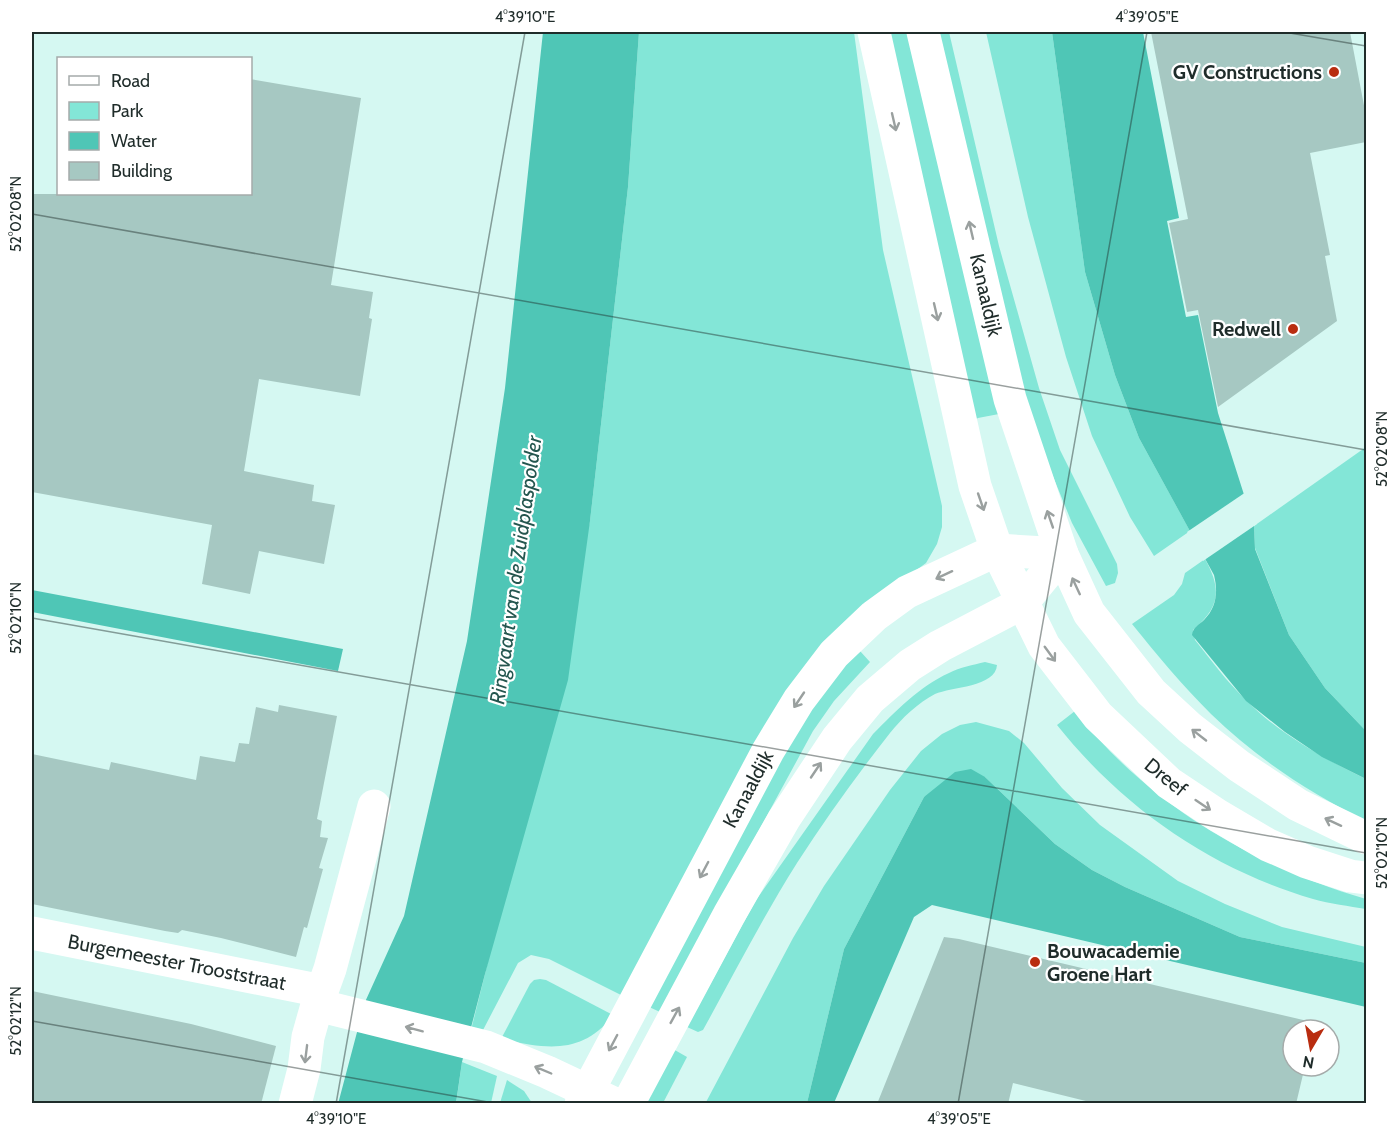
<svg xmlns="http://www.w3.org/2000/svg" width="1398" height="1135" font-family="Cabin,sans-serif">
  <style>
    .green { fill: #83e6d7 }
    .water { fill: #4fc6b6 }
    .pier { fill: #d5f8f2 }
    .building { fill: #a6c8c2 }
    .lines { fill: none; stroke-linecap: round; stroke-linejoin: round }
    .street { stroke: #fff; stroke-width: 33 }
    .secondary { stroke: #fff; stroke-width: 33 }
    .oneway { stroke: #9aa09f }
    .ticks { fill: none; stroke: #1f2c2a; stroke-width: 1.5; stroke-opacity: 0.45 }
    .poi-dot { fill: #b92d10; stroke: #fff; stroke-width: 2 }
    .labels { text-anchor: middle; stroke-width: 4.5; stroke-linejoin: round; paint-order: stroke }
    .poi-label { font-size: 20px; font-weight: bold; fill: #1f2c2a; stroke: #fff; text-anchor: end }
    .street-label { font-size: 20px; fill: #1f2c2a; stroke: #fff }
    .water-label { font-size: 21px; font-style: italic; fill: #24564f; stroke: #fff }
    .neatline { fill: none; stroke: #1f2c2a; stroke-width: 2 }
    .ticks-label { font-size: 15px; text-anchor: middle; fill: #1f2c2a }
  </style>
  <rect width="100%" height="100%" fill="#d5f8f2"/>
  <g class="green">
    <path d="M639 32H854L883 250 942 506V527L937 544 926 563 857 614 623 996 549 959 531 955 518 963 482 1032 471 1030 485 974 590 521 628 187Z"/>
    <path d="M889 32H907L999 414 978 418 973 421Z"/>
    <path d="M934 32H949L999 246 1039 388 1060 450 1117 564 1118 573 1115 583 1106 586 1072 523 1052 474 1024 394Z"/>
    <path d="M986 32H1052L1085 272 1115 375 1139 438 1190 531 1154 556 1130 517 1092 436 1066 357 1028 217Z"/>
    <path d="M1366 447V731L1325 688 1289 635 1255 548 1254 526Z"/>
    <path d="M1205 559C1222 590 1220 607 1193 630L1195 640C1211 660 1227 682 1246 700 1279 734 1325 759 1366 779V821C1310 793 1256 758 1211 714 1183 686 1157 655 1132 624L1174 595 1182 584 1185 573Z"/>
    <path d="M860 651 870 662 834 701 813 731 660 1012 647 1006 803 716 832 677Z"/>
    <path d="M985 662 997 665C996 687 951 687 935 694 919 702 901 719 890 733 857 775 826 818 797 863 763 917 734 974 703 1030L698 1032 687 1027 756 900 873 734C896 711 920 686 949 673 960 667 973 665 985 662Z"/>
    <path d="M1075 711C1147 804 1254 866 1366 899V909C1349 906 1330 904 1313 899 1211 869 1123 808 1057 725Z"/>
    <path d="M976 722 1009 731 1024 743 1062 788 1100 825 1178 881 1225 904 1282 927 1366 947V963L1240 937 1125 887 1092 870 1055 844 985 777 924 797 844 949 807 1103 705 1104 793 938 824 886 890 790 921 751 942 734 960 725Z"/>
    <path d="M540 979 546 980 613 1015C583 1055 546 1049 501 1039L530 984 534 980Z"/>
    <path d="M673 1049 687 1057 663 1103 644 1104Z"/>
    <path d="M462 1062 497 1076 491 1103 456 1104Z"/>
    <path d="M507 1080 524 1091 532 1103H500Z"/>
  </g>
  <g class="water">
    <path d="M543 32H639L628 187 590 521 568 680 485 974 462 1062 456 1103 338 1104 365 1002 404 916 467 641 505 388Z"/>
    <path d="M1052 32H1143L1179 218 1167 221 1186 317 1198 315 1218 413 1254 526 1255 549 1289 635 1325 688 1366 731V779L1322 757 1285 732 1246 701 1192 635C1193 627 1199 625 1204 620 1217 607 1218 591 1214 575L1139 438 1115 375 1085 272Z"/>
    <path d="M32 590 343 649 338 671 32 612Z"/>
    <path d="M971 769 985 777 1055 844 1092 870 1125 887 1240 937 1366 963V1007L932 905 914 917 834 1103H807L844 949 924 797 955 772Z"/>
  </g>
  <path class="pier" d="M1246 492 1257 524 1203 561 1187 532Z"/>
  <g class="building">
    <path d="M1151 32H1350L1366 116V142L1310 153 1330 255 1325 256 1337 321 1218 407 1198 310 1187 312 1169 223 1188 219Z"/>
    <path d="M250 79 361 98 331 285 373 292 369 318 372 319 360 396 259 379 244 471 314 485 312 501 335 505 324 564 259 551 250 594 202 584 212 525 32 492V194H250Z"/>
    <path d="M279 705 337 716 317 819 322 821 320 837 328 838 319 868 323 869 307 928 304 927 296 957 221 938 182 930 178 933 165 931 32 904V754L109 770 111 762 196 780 200 756 235 762 239 743 249 744 256 707 278 712Z"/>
    <path d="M944 937 959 939 1316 1023 1314 1030H1293V1066H1305L1296 1104H1098L1013 1083 1008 1104H877Z"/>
    <path d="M32 991 191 1024 276 1046 261 1104H32Z"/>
  </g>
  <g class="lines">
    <g class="street">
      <path d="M32 933 322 991"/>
      <path d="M317 1005 486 1047 547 1072 615 1104"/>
      <path d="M295 1104 304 1069 308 1037 317 1005 330 969 374 806"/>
    </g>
    <g class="secondary">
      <path d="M874 32 975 486 997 550 1044 646 1098 716 1169 783 1217 815 1268 845 1307 862 1350 876 1366 878"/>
      <path d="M581 1104 768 751 799 700 834 654 874 616 907 592 997 550 1062 554 1089 613 1151 692 1190 728 1239 766 1298 805 1366 838"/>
      <path d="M628 1104 729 915 784 819 837 739 870 699 910 665 940 646 1022 603 1062 554 1010 399 923 32"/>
    </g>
  </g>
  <defs><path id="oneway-shaft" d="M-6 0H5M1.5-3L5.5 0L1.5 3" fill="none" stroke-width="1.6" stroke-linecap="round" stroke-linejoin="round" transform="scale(1.5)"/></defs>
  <g class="oneway">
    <use href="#oneway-shaft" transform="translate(894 122) rotate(77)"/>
    <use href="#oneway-shaft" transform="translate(971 230) rotate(-103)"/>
    <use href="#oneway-shaft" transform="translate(936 312) rotate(77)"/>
    <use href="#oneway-shaft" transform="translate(981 502) rotate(71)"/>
    <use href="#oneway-shaft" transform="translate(1050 519) rotate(-109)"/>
    <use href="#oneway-shaft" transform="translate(944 575) rotate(155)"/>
    <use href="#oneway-shaft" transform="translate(1076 586) rotate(-115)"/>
    <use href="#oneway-shaft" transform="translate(1050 654) rotate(54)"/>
    <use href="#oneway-shaft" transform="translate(799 700) rotate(124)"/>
    <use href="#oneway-shaft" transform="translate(1199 735) rotate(-142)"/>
    <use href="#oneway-shaft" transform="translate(816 770) rotate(-56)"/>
    <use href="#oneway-shaft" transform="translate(1203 805) rotate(34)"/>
    <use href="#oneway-shaft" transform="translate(1333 822) rotate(-155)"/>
    <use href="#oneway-shaft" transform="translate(704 870) rotate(118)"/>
    <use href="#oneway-shaft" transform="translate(675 1015) rotate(-61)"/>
    <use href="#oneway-shaft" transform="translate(414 1029) rotate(-165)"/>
    <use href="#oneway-shaft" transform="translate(613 1043) rotate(118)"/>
    <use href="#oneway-shaft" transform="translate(306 1054) rotate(97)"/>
    <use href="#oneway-shaft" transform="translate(543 1070) rotate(-157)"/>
  </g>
  <path class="ticks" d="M1284 32 1366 46M32 214 1366 450M32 618 1366 853M32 1021 499 1104M336 1104 525 32M958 1104 1147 32"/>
  <g class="poi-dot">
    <circle cx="1334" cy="72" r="6"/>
    <circle cx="1293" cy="329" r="6"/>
    <circle cx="1035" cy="962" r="6"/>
  </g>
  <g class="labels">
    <g class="poi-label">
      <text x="1322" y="79">GV Constructions</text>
      <text x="1281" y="336">Redwell</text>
      <text x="1047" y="958" text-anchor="start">Bouwacademie<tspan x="1047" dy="23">Groene Hart</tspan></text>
    </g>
    <g class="street-label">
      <text transform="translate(986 295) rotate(77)" y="7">Kanaaldijk</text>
      <text transform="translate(1166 777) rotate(39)" y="7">Dreef</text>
      <text transform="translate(748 789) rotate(-62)" y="7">Kanaaldijk</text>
      <text transform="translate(177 962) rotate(11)" y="7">Burgemeester Trooststraat</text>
    </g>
    <g class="water-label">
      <text transform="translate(516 570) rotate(-82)" y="7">Ringvaart van de Zuidplaspolder</text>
    </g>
  </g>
  <rect width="1398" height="1135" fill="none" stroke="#ffffff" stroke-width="66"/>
  <rect x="57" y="57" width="195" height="138" fill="#ffffff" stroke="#a5abaa" stroke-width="1.5"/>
  <rect x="69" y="76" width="30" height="9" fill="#ffffff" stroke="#a5abaa" stroke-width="1.5"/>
  <text x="111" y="87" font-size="18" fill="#1f2c2a">Road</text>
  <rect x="69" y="102" width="30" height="18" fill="#83e6d7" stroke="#a5abaa" stroke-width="1.5"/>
  <text x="111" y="117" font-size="18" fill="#1f2c2a">Park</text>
  <rect x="69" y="132" width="30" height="18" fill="#4fc6b6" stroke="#a5abaa" stroke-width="1.5"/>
  <text x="111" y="147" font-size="18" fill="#1f2c2a">Water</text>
  <rect x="69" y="162" width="30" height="18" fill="#a6c8c2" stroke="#a5abaa" stroke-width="1.5"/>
  <text x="111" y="177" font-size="18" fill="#1f2c2a">Building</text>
  <g transform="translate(1311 1048) rotate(190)"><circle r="28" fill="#ffffff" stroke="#a5abaa" stroke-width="1.5"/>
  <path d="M0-4.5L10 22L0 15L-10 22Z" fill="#b92d10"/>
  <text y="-9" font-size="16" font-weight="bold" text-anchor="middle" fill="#1f2c2a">N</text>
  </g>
  <rect x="33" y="33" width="1332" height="1069" class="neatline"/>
  <g class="ticks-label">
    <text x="525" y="22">4°39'10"E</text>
    <text x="1147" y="22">4°39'05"E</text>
    <text transform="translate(16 214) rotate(-90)" y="5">52°02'08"N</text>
    <text transform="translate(1382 449) rotate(-90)" y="5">52°02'08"N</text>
    <text transform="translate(16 618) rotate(-90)" y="5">52°02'10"N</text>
    <text transform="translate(1382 853) rotate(-90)" y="5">52°02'10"N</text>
    <text transform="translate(16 1021) rotate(-90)" y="5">52°02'12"N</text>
    <text x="336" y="1124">4°39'10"E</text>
    <text x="959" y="1124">4°39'05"E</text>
  </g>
</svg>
